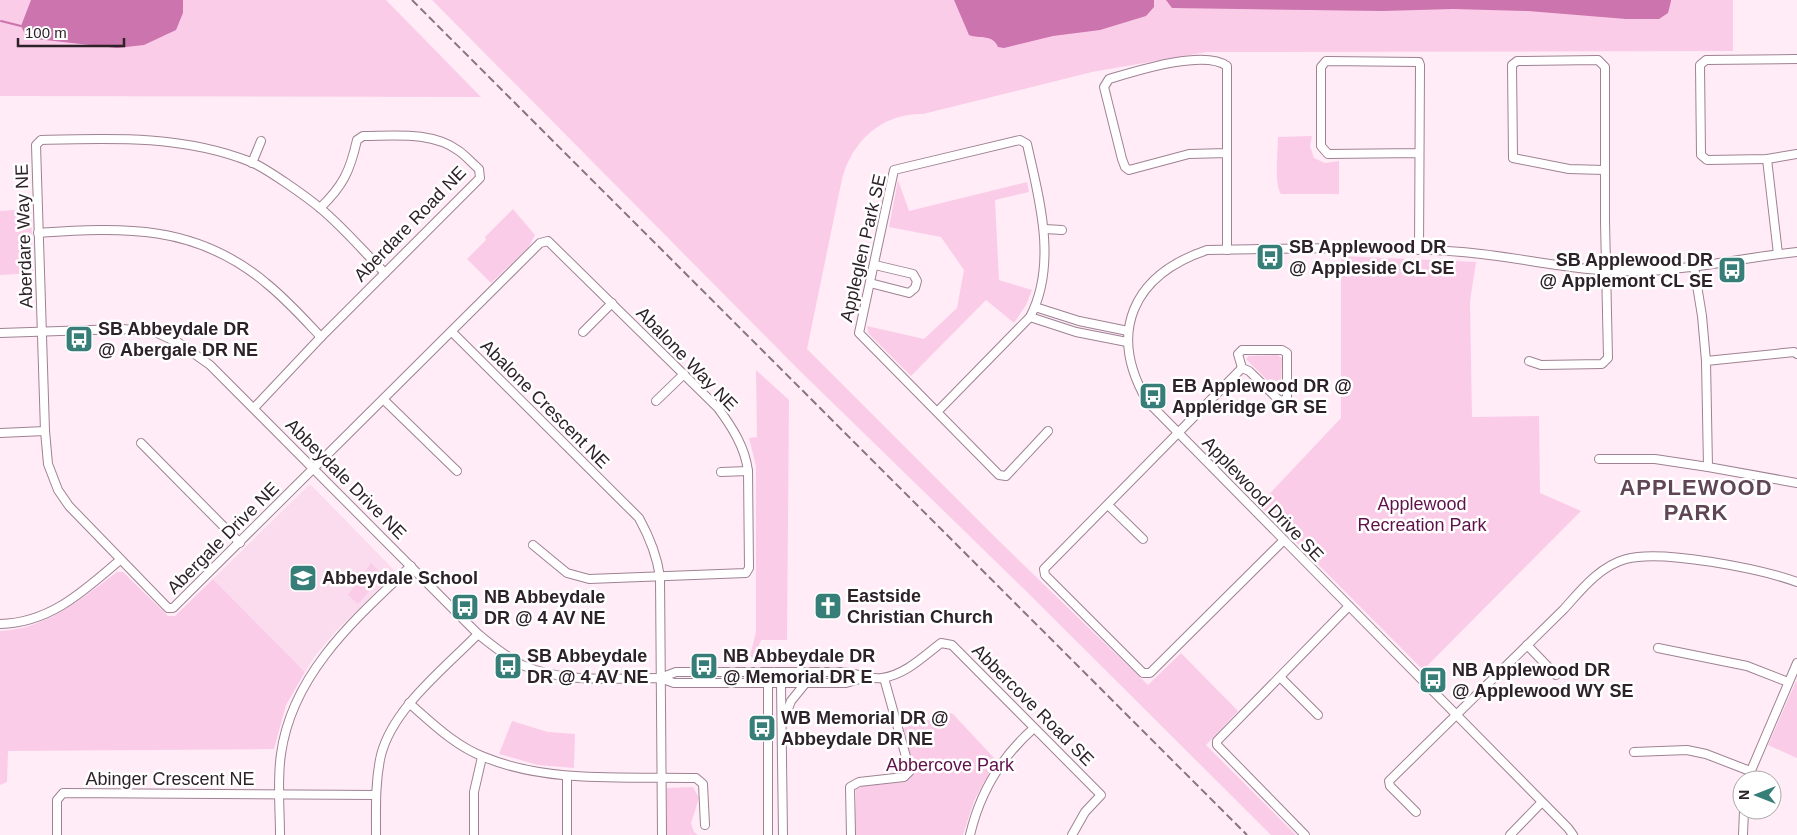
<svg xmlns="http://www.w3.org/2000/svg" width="1797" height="835" font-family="Arial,sans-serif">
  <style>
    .built { fill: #fbdbee }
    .green { fill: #fbcce8 }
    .water { fill: #cb74ad }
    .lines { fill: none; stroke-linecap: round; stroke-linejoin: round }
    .stream { stroke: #cb74ad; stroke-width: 2 }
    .minor-casing { stroke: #9f8293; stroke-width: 10 }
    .minor { stroke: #fff; stroke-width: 8 }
    .rail { stroke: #85767e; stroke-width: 2; stroke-dasharray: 8 4; stroke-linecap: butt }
    .labels { text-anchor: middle; stroke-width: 5; stroke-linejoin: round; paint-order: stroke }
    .street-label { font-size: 18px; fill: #2e2229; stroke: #fff }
    .poi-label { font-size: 18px; font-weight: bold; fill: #2e2229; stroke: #fff; text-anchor: start }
    .park-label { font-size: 18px; fill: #60114b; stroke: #fff }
    .district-label { font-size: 22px; font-weight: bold; letter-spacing: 1px; fill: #5f4555; stroke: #fff }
  </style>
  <rect width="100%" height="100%" fill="#ffecf7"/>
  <path class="built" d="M311 485 395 571 392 576 336 631 314 657 305 672 213 579 308 486Z"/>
  <g class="green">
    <path d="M0 0H386L481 97 0 96Z"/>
    <path d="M432 0H1733V51L1207 52 1092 72 923 114C882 113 852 141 842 179L807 349 999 541 1148 685 1181 653 1238 711 1206 745 1296 835H1271L1025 590 801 372Z"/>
    <path d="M1312 136 1310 146 1314 158 1325 163 1339 161V194H1281C1274 184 1278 151 1278 137Z"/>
    <path d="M898 180 909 211 1027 182 1029 192 995 200 999 280 1032 290 1026 305 1014 323 986 300 911 376 868 333 867 326 924 339 957 308 964 270 941 237 889 227Z"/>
    <path d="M31 209 33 273 0 275V211Z"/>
    <path d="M513 209 535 235 528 248 491 283 467 259 486 240 485 237Z"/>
    <path d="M1341 256 1476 262 1470 301 1472 417 1539 416 1540 493 1581 511 1423 670 1259 505 1341 418Z"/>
    <path d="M1277 355 1282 358 1281 386 1278 391 1246 359 1249 356Z"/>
    <path d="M756 370 789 400 787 640H761L754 659 750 656 756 632V466L749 438 757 437Z"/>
    <path d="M371 563 383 576 358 604 348 595Z"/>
    <path d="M117 572H123L168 616H175L213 579 305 672 286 705 274 749 8 751 7 782 0 785V631C47 629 81 599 117 572Z"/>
    <path d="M1796 681 1797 682V758L1768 745Z"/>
    <path d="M950 713 953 714 996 760 974 801 963 835H855L856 789 865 786 906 782 914 773 903 728Z"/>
    <path d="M512 721 548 732 575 734 574 768 538 765 499 754Z"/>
    <path d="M693 787 699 798 691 823 694 832 698 835H667V788Z"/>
  </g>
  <g class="water">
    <path d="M31 0H183V13L176 30 144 45 117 48 27 38 21 26Z"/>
    <path d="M954 0H1154V7L1146 16 1100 30 1053 36 1004 48 998 47C993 34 980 39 969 35Z"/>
    <path d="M1166 0H1671V1L1668 13 1659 19H1626L1528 11 1453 9 1382 11 1172 8Z"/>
  </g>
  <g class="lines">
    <path class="stream" d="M1 21 21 26"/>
    <defs>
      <g id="minor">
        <path d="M1797 59 1706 60 1700 65 1701 155 1707 160 1767 159 1797 154"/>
        <path d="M1767 159 1778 254"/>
        <path d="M252 163 261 141"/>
        <path d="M1045 229 1062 230"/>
        <path d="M38 233C123 227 196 224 266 283 286 299 303 318 321 337"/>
        <path d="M1227 250V66C1204 49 1136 71 1109 79L1104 87 1122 159 1125 167 1129 170 1189 154 1227 153"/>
        <path d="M1419 250 1420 65 1419 62 1326 61 1321 67V146L1328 154 1419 153"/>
        <path d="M1694 267 1702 316 1706 361"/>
        <path d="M385 273C364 252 343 227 320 208 307 197 266 168 251 162 183 135 112 138 41 140L36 145 45 431 48 464 58 490 69 506 168 608H173L540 243 548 241 718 408C732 427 745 447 748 471L749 568 746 573 589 579 567 573 533 545"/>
        <path d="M870 283 909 293 915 288 917 281 913 274 875 265"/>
        <path d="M1035 307 1079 321 1128 331"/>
        <path d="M1030 317 1076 332 1127 342"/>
        <path d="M452 332 639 518C650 538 657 555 660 577L662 835"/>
        <path d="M583 332 612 303"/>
        <path d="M0 333 121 329 153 331 179 343 210 365 478 634C492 645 506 657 522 665 565 684 615 678 660 678L674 683H846L863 678"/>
        <path d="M1242 350H1282L1287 353V399L1280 401 1249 371 1242 368 1238 354Z"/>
        <path d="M1797 354 1794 352 1706 361 1708 467 1797 483"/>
        <path d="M1529 361 1541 365 1602 364 1608 358 1605 221V67L1598 60 1517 61 1512 65 1513 158 1569 169 1604 170"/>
        <path d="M1242 368 1044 569 1045 575 1143 673H1150L1283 541"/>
        <path d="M384 400 457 471"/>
        <path d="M656 401 684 374"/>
        <path d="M254 408 321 337 480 178 479 169C472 163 466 156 459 151 432 131 394 136 363 136L357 140C350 171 343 186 320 208"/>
        <path d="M938 411 1030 317C1058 264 1039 198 1027 144L1020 140 894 170 859 333 999 475 1006 476 1048 431"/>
        <path d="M0 433 45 431"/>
        <path d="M141 443 240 543"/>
        <path d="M1599 459H1655L1708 467"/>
        <path d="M721 472 748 471"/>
        <path d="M1108 505 1143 539"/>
        <path d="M0 624C50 623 84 591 120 560"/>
        <path d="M1527 645 1556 675"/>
        <path d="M1658 648 1747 666 1788 682"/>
        <path d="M774 672 781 684 783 835"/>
        <path d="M1280 677 1318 715"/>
        <path d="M660 678 676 672C731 672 786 672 841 672 855 672 867 680 882 678 905 675 924 656 941 643L952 645 1101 795 1085 812 1072 835"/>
        <path d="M409 703C432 723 455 746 484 757 550 784 626 776 696 778L703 784 705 825"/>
        <path d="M784 719 791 701 804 685"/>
        <path d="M1634 752 1687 750 1706 754 1750 771"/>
        <path d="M1747 780 1797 663"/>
        <path d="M1416 812 1390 786 1389 781 1564 609C1581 590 1600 566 1626 559 1662 549 1761 569 1797 582"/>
        <path d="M57 835V800L63 793 376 795"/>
        <path d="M280 835C280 809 277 780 281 754 292 674 355 619 411 566"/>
        <path d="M376 835C376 808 375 781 381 755 393 708 445 668 478 634"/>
        <path d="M474 835V792L482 757"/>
        <path d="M567 835V776"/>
        <path d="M768 835V684L774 672"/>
        <path d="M851 835 850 787 859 782 904 777 910 771 884 678"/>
        <path d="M970 835C980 792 1001 757 1034 728"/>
        <path d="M1305 835 1217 745V741L1349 606"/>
        <path d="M1510 835 1542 802"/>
        <path d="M1573 835 1568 828 1147 401C1107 332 1133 275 1207 250 1290 249 1380 245 1462 252 1523 257 1584 274 1646 271 1697 269 1747 257 1797 252"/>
        <path d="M1743 835 1744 810"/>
      </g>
    </defs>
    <use href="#minor" class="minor-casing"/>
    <use href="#minor" class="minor"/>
    <path class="rail" d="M412 0 1247 835"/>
  </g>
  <defs>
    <symbol id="bus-square" viewBox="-11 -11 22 22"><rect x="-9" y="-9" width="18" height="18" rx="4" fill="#377e78" stroke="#fff"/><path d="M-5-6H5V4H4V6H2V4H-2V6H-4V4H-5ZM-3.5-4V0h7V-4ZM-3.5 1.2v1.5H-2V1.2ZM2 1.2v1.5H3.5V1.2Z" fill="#fff"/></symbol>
    <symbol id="school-square" viewBox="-11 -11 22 22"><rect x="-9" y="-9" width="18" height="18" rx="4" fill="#377e78" stroke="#fff"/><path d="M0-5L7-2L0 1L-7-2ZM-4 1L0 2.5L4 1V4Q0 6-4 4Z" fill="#fff"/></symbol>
    <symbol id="church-square" viewBox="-11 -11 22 22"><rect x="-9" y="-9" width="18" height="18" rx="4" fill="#377e78" stroke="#fff"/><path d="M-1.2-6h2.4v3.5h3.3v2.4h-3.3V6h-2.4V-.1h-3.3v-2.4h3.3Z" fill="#fff"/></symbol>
  </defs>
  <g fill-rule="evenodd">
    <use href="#bus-square" x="1254" y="241" width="32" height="32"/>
    <use href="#bus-square" x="1716" y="254" width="32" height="32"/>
    <use href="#bus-square" x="63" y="323" width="32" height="32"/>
    <use href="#bus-square" x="1137" y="380" width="32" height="32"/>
    <use href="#school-square" x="287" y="562" width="32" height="32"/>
    <use href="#church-square" x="812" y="590" width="32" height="32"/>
    <use href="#bus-square" x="449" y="591" width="32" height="32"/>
    <use href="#bus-square" x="492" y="650" width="32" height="32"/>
    <use href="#bus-square" x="688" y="650" width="32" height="32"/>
    <use href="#bus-square" x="1417" y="664" width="32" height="32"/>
    <use href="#bus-square" x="746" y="712" width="32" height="32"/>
  </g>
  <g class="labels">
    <g class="street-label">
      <text transform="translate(410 224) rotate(-46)" y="6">Aberdare Road NE</text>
      <text transform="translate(24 236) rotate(-92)" y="6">Aberdare Way NE</text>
      <text transform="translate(863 248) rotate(-77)" y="6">Appleglen Park SE</text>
      <text transform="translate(687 359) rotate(46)" y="6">Abalone Way NE</text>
      <text transform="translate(545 404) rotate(45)" y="6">Abalone Crescent NE</text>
      <text transform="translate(346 479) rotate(45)" y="6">Abbeydale Drive NE</text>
      <text transform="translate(1263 499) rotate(46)" y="6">Applewood Drive SE</text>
      <text transform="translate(223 538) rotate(-45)" y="6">Abergale Drive NE</text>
      <text transform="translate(1033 705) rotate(45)" y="6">Abbercove Road SE</text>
      <text x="170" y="785">Abinger Crescent NE</text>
    </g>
    <g class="poi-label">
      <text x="1289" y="253">SB Applewood DR<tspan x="1289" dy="21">@ Appleside CL SE</tspan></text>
      <text x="1713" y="266" text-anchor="end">SB Applewood DR<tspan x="1713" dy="21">@ Applemont CL SE</tspan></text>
      <text x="98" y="335">SB Abbeydale DR<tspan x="98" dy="21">@ Abergale DR NE</tspan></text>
      <text x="1172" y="392">EB Applewood DR @<tspan x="1172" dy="21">Appleridge GR SE</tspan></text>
      <text x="322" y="584">Abbeydale School</text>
      <text x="847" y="602">Eastside<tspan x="847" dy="21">Christian Church</tspan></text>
      <text x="484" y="603">NB Abbeydale<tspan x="484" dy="21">DR @ 4 AV NE</tspan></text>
      <text x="527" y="662">SB Abbeydale<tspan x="527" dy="21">DR @ 4 AV NE</tspan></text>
      <text x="723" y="662">NB Abbeydale DR<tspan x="723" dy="21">@ Memorial DR E</tspan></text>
      <text x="1452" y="676">NB Applewood DR<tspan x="1452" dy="21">@ Applewood WY SE</tspan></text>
      <text x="781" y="724">WB Memorial DR @<tspan x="781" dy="21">Abbeydale DR NE</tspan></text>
    </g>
    <g class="park-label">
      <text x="1422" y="510">Applewood<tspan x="1422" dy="21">Recreation Park</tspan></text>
      <text x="950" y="771">Abbercove Park</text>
    </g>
    <g class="district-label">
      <text x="1696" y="495">APPLEWOOD<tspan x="1696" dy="25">PARK</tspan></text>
    </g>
  </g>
  <g transform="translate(1757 795) rotate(270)"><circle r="24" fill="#ffffff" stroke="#aba7a9"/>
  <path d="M0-4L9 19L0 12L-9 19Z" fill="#377e78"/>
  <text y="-8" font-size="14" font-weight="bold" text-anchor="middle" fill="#2e2229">N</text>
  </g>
  <path d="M18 38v8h106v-8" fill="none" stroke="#2e2229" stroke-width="2.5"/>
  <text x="25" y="38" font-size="15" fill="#2e2229" stroke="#ffffff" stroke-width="4" paint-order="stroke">100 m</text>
</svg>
